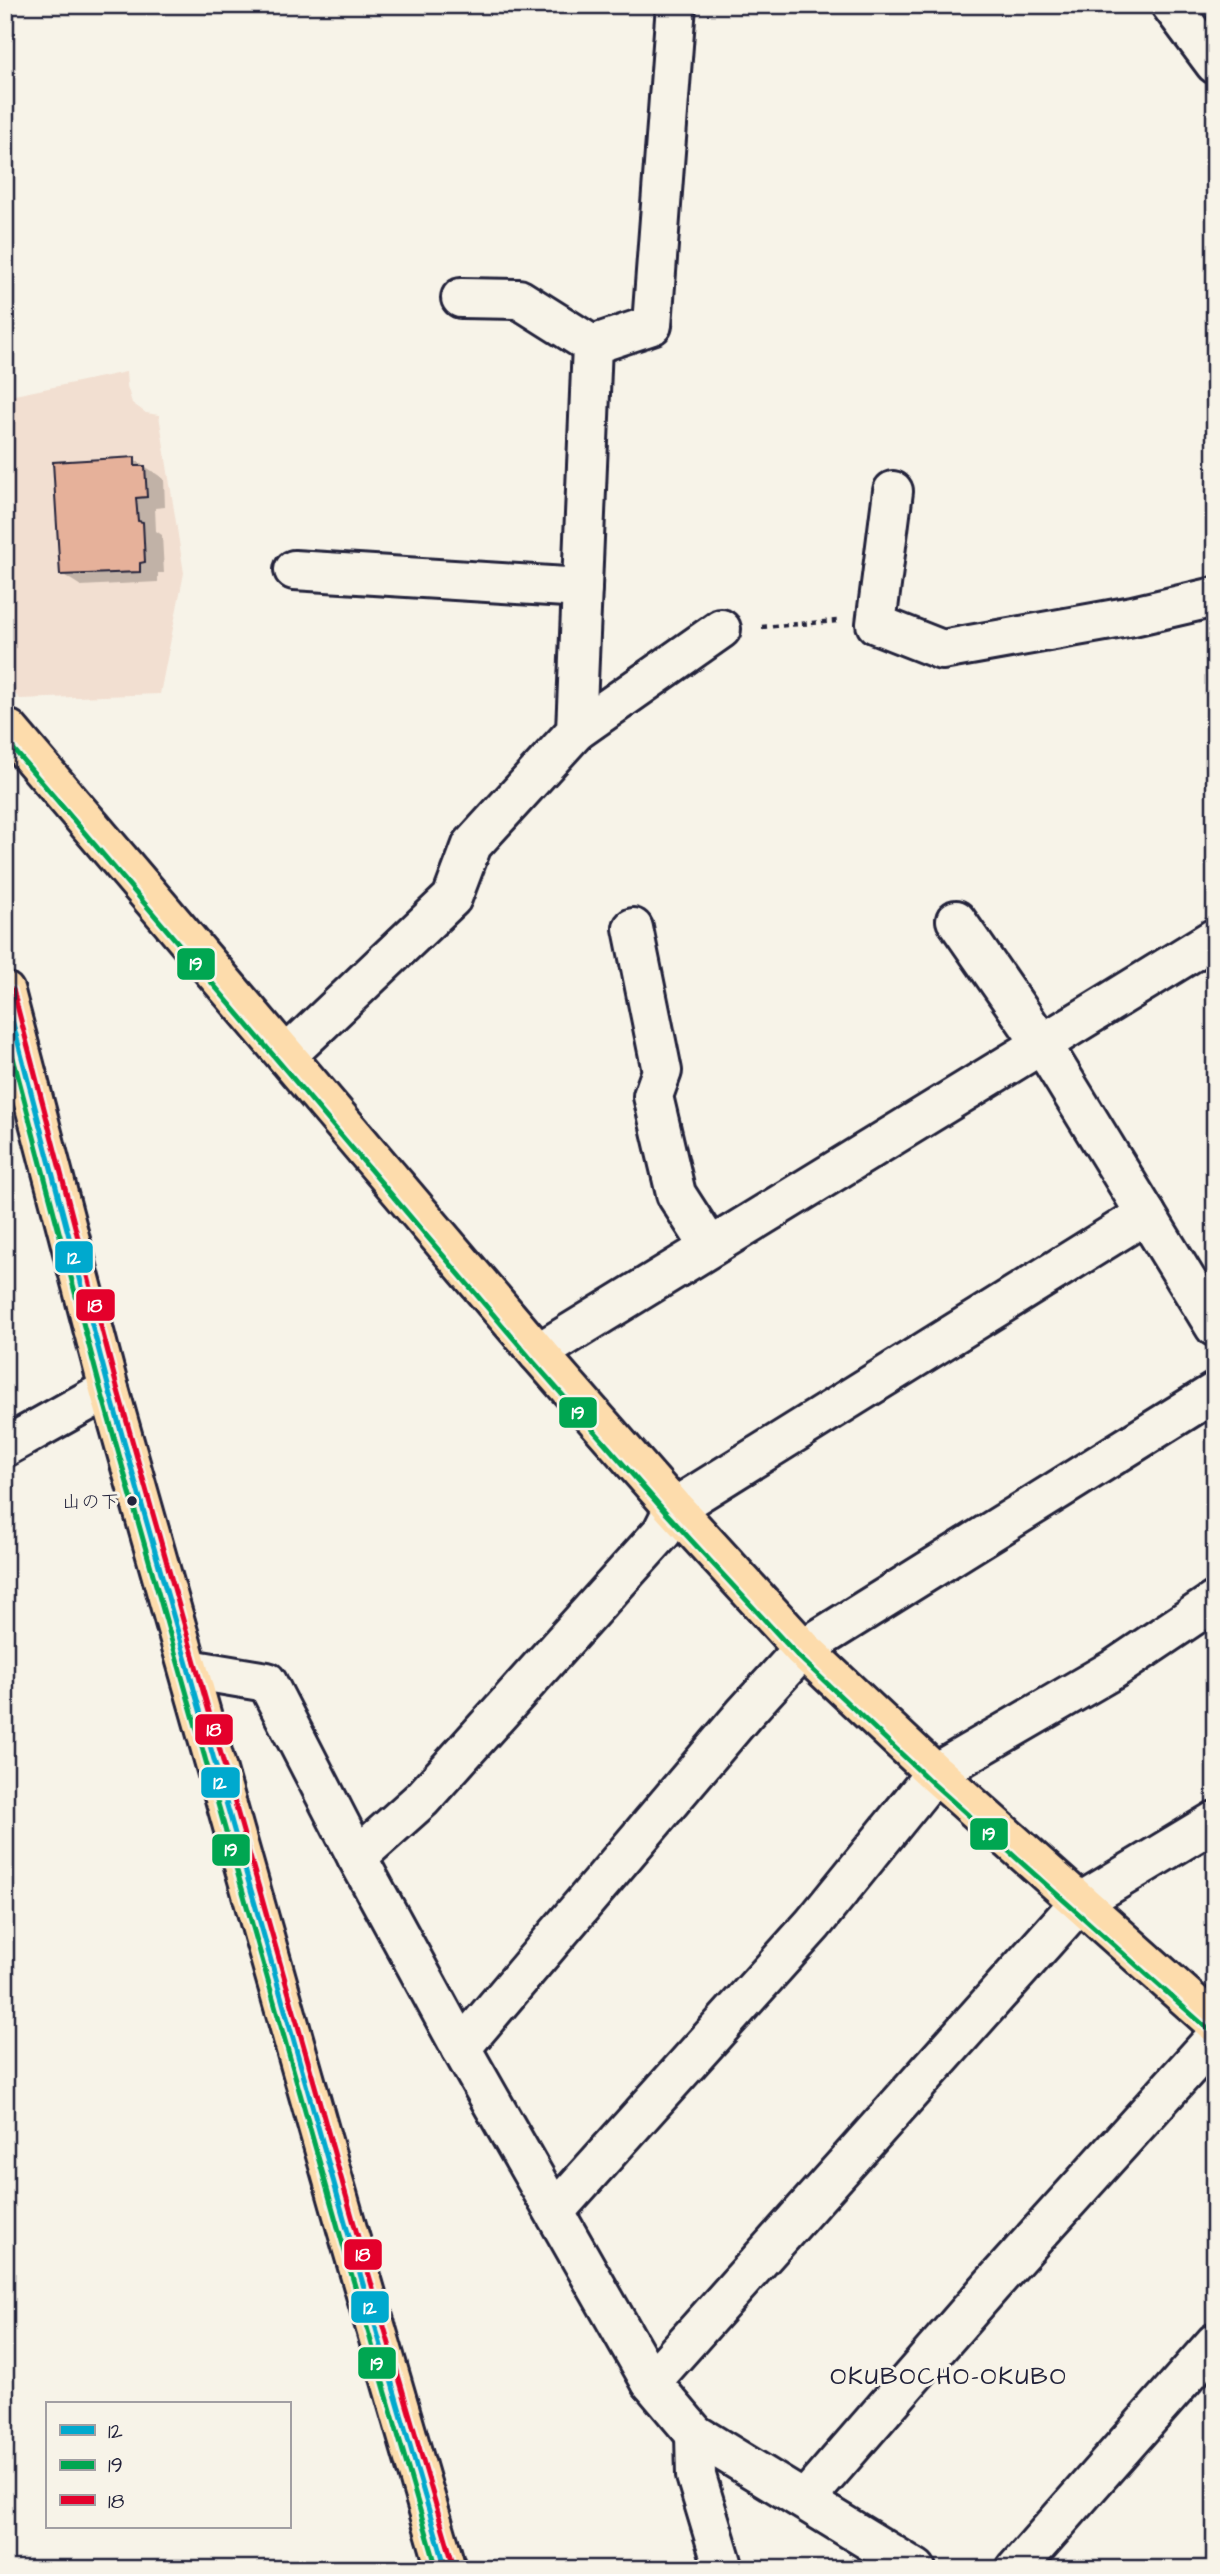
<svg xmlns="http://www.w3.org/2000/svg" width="1220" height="2574" font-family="'Architects Daughter','Klee One',sans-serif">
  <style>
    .built { fill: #f2dfd1 }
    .shadow { fill: #0003 }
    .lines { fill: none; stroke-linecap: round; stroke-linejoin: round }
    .river { stroke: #8ddcea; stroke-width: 77 }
    .building { fill: #e6b19a; stroke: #22223b; stroke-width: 2 }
    .minor-casing { stroke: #22223b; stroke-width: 44 }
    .major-casing { stroke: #22223b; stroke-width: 44 }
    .path { stroke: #22223b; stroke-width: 4.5; stroke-dasharray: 5 5; stroke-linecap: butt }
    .minor { stroke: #f7f3e8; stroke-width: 38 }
    .major { stroke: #fddcac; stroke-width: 38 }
    .bus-1-casing { stroke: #f7f3e8; stroke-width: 10 }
    .bus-2-casing { stroke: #f7f3e8; stroke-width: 10 }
    .bus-3-casing { stroke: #f7f3e8; stroke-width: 10 }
    .bus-1 { stroke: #00a9ce; stroke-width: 5 }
    .bus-2 { stroke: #00a651; stroke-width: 5 }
    .bus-3 { stroke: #e4002b; stroke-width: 5 }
    .bus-dot { fill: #22223b; stroke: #f7f3e8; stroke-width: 2.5 }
    .labels { text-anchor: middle; stroke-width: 6; stroke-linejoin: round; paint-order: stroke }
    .bus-label { font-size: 19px; fill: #22223b; stroke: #f7f3e8; text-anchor: end }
    .quarter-label { font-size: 24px; letter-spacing: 2px; fill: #22223b; stroke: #f7f3e8 }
    .line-badge { stroke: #f7f3e8; stroke-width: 2.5 }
    .badge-label { font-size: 19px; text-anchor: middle; font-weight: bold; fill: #fff }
  </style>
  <rect width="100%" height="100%" fill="#f7f3e8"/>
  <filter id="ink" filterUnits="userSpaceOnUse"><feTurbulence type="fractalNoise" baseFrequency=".0143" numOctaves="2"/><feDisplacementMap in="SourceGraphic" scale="14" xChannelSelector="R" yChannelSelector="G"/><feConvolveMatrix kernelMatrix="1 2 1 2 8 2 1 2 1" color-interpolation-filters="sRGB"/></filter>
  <g filter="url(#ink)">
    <path class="built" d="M126 372 127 386 132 403 146 413 159 415 184 573 160 694 20 699 5 684V397Z"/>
    <path class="shadow" d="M134 459 164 479 165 507 155 508 156 531 162 535 164 573H158V582L81 586 62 574Z"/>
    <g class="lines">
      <path class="river" d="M1210 5 1215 12"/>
    </g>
    <path class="building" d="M135 457V466H145L147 497 136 498 138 521 143 522 145 562 140 563V572L60 575 53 462Z"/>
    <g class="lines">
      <defs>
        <g id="minor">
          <path d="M1171 5 1215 64"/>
          <path d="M461 298 519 299 592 345"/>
          <path d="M893 491 876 624 942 650 1133 616 1215 597"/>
          <path d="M294 570 582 588"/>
          <path d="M576 731 721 629"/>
          <path d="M956 920 1042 1044 1215 1327"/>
          <path d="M633 928 662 1071 653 1096 676 1194 710 1247"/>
          <path d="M286 1056 452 898 472 845 576 731 592 345 652 325 676 5"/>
          <path d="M538 1353 1215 938"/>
          <path d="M5 1447 109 1389"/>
          <path d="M189 1669 267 1682 357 1857 461 2048 651 2382 695 2434 916 2569"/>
          <path d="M357 1857 422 1799 662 1532 674 1508 1146 1214"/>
          <path d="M461 2048 744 1714 803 1649 1215 1392"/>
          <path d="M555 2211 813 1924 935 1773 1114 1669 1215 1601"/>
          <path d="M651 2382 1079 1903 1215 1821"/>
          <path d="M695 2434 696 2476 724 2569"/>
          <path d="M805 2500 991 2286 1215 2038"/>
          <path d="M1016 2569 1215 2343"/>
        </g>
        <g id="major">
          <path d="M5 730H9L538 1353 674 1508 803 1649 935 1773 1215 2023"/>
          <path d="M5 992 109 1389 347 2229 446 2569"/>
        </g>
      </defs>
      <use href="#minor" class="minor-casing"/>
      <use href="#major" class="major-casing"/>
      <path class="path" d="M762 627 837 621"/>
      <use href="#minor" class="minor"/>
      <use href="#major" class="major"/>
      <defs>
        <path id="bus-1" d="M5 993 109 1389 347 2229 446 2569"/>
        <g id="bus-2">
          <path d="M5 739 531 1359 667 1514 797 1655 929 1780 1209 2030"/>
          <path d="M5 1027 101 1391 339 2231 437 2569"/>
        </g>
        <path id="bus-3" d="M13 990 117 1387 355 2227 454 2567"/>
      </defs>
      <use href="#bus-1" class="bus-1-casing"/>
      <use href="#bus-2" class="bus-2-casing"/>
      <use href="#bus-3" class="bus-3-casing"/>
      <use href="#bus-1" class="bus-1"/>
      <use href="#bus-2" class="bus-2"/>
      <use href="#bus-3" class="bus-3"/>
    </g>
  </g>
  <circle class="bus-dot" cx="132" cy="1501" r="6"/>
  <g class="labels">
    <g class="bus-label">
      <text x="119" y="1508">山の下</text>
    </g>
    <g class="quarter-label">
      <text x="949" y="2384">OKUBOCHO-OKUBO</text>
    </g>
  </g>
  <g class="line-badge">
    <rect x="176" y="947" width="40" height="34" rx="7" fill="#00a651"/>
    <rect x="54" y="1240" width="40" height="34" rx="7" fill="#00a9ce"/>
    <rect x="75" y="1288" width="41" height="34" rx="7" fill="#e4002b"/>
    <rect x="558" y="1396" width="40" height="33" rx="7" fill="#00a651"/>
    <rect x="194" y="1713" width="40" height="33" rx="7" fill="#e4002b"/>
    <rect x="200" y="1766" width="41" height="33" rx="7" fill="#00a9ce"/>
    <rect x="969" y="1817" width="40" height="34" rx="7" fill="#00a651"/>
    <rect x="211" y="1833" width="40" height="34" rx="7" fill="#00a651"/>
    <rect x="343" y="2238" width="40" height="33" rx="7" fill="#e4002b"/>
    <rect x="350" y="2290" width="40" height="34" rx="7" fill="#00a9ce"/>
    <rect x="357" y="2346" width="40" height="34" rx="7" fill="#00a651"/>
  </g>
  <g class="badge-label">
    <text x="196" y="970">19</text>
    <text x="74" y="1264">12</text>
    <text x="95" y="1312">18</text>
    <text x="578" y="1419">19</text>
    <text x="214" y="1736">18</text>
    <text x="220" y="1789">12</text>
    <text x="989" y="1840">19</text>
    <text x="231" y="1856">19</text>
    <text x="363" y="2261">18</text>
    <text x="370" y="2314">12</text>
    <text x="377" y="2370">19</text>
  </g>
  <rect width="1220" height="2574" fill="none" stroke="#f7f3e8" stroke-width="28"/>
  <rect x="14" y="14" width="1192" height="2546" fill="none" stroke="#22223b" stroke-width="2.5" filter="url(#ink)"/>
  <rect x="46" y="2402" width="245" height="126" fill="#f7f3e8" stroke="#a29fa3" stroke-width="2"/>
  <rect x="60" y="2425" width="35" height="10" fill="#00a9ce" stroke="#a29fa3" stroke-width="2"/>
  <text x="108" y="2438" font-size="21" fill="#22223b">12</text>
  <rect x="60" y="2460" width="35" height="10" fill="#00a651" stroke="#a29fa3" stroke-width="2"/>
  <text x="108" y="2472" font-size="21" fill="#22223b">19</text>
  <rect x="60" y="2495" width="35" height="10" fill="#e4002b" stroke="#a29fa3" stroke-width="2"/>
  <text x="108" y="2508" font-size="21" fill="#22223b">18</text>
</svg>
